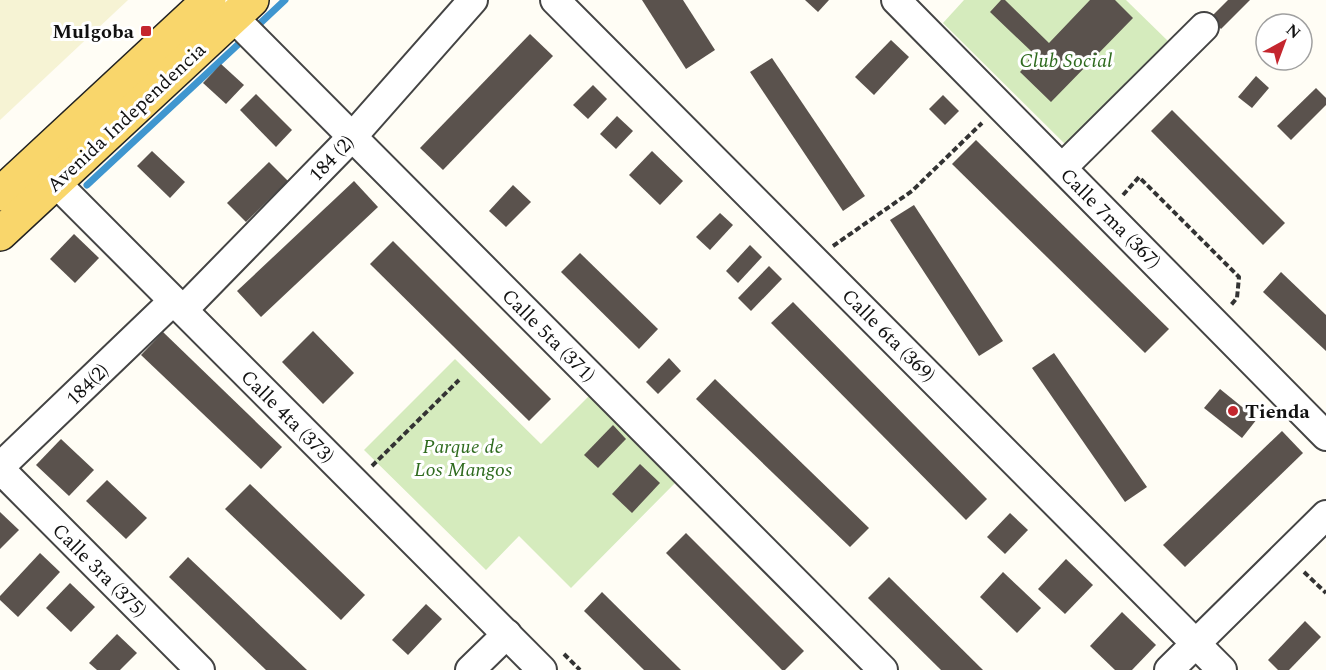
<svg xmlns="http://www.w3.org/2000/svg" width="1326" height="670" font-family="Spectral,serif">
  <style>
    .farmland { fill: #f6f3d4 }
    .green { fill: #d5ebbd }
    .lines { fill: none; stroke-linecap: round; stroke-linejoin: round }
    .stream { stroke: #3f96cf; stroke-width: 7 }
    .building { fill: #5a524d }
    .minor-casing { stroke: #444; stroke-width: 32 }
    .primary-casing { stroke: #222; stroke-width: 36 }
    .path { stroke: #333; stroke-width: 4; stroke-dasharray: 6 3; stroke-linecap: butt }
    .minor { stroke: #fff; stroke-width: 28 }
    .primary { stroke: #f9d66b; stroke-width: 33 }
    .poi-dot { fill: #c4262e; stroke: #fff; stroke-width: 2 }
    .labels { text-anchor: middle; stroke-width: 6; stroke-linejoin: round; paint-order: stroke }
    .poi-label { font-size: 20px; font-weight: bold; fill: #111; stroke: #fff; text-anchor: end }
    .park-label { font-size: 20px; font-style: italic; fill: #2f6b1f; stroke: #fff }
    .street-label { font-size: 20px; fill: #111; stroke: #fff }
  </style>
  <rect width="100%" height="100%" fill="#fffdf5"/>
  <path class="farmland" d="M0 0H128L0 120Z"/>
  <g class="green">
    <path d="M964 0H1126L1170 43 1067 146 943 23Z"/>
    <path d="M455 359 541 444 590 395 677 481 571 588 519 536 486 570 364 450Z"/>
  </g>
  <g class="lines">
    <g class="stream">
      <path d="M253 30 285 0"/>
      <path d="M87 185 245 38"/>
    </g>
  </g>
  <g class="building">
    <path d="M642 0H683L715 50 686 69Z"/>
    <path d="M805 0H829L818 12Z"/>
    <path d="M1001 0H1005L1049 43 1090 0H1115L1133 18 1051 102 1020 72 1027 64 1031 51 990 12Z"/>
    <path d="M1228 0H1250L1221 29 1210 18Z"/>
    <path d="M530 34 553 56 443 170 420 148Z"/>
    <path d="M891 40 909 57 874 95 855 77Z"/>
    <path d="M772 58 865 196 843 211 750 72Z"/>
    <path d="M221 64 244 85 226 104 203 83Z"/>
    <path d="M1256 76 1269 88 1252 108 1238 97Z"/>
    <path d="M593 85 607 99 588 119 573 105Z"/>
    <path d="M1316 88 1326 98V105L1291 140 1277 126Z"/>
    <path d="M256 94 292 130 276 147 240 110Z"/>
    <path d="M943 95 959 111 945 125 929 109Z"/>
    <path d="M1172 110 1285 223 1263 245 1151 131Z"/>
    <path d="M617 116 633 131 616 149 600 134Z"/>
    <path d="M976 140 1169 329 1145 353 952 164Z"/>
    <path d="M152 151 185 182 170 198 137 166Z"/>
    <path d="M652 151 683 181 660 205 629 175Z"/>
    <path d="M269 162 288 181 246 222 227 203Z"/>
    <path d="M354 181 378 207 261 317 237 291Z"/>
    <path d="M513 185 531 202 506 227 489 211Z"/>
    <path d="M914 205 1003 341 979 356 890 220Z"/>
    <path d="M720 213 733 225 710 250 696 237Z"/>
    <path d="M74 234 99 258 75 283 50 259Z"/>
    <path d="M393 241 551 399 529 421 370 264Z"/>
    <path d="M750 245 762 257 738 283 726 271Z"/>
    <path d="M580 253 658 329 639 349 561 272Z"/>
    <path d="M769 266 782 279 751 311 738 298Z"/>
    <path d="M1281 272 1326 315V351L1263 292Z"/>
    <path d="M793 302 987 499 966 520 771 323Z"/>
    <path d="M313 331 354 373 323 404 282 362Z"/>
    <path d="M163 332 282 447 261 469 141 355Z"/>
    <path d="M1054 353 1147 487 1125 502 1032 368Z"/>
    <path d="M669 358 681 371 658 394 646 382Z"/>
    <path d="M715 379 869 528 850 547 696 399Z"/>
    <path d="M1220 389 1257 419 1242 438 1204 408Z"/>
    <path d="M613 425 626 439 598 468 584 455Z"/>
    <path d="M1282 431 1303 453 1185 567 1163 545Z"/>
    <path d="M61 439 94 470 69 496 36 465Z"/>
    <path d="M640 464 660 483 632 513 612 494Z"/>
    <path d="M107 480 147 518 126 539 86 501Z"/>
    <path d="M250 484 365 595 341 620 225 509Z"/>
    <path d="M0 512 19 530 0 549Z"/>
    <path d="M1010 513 1028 530 1005 554 987 537Z"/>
    <path d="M686 533 804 651 785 670H782L666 553Z"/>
    <path d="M40 553 60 572 18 617 0 600V596Z"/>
    <path d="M188 557 307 670H266L169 577Z"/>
    <path d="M1066 559 1093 585 1065 614 1038 589Z"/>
    <path d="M1003 572 1041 608 1017 633 980 597Z"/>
    <path d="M889 577 983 670H941L868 598Z"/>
    <path d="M70 583 95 607 71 632 46 608Z"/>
    <path d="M602 592 681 670H644L584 611Z"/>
    <path d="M426 604 442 619 408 655 392 640Z"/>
    <path d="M1122 612 1156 645 1132 670H1115L1090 646Z"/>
    <path d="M1305 621 1321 637 1289 670H1278L1268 660Z"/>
    <path d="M117 634 137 653 120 670H97L89 663Z"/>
  </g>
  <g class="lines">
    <defs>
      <g id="minor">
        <path d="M555 0 1222 670"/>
        <path d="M896 0 1326 436"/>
        <path d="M218 2 883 670"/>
        <path d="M39 166 542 670"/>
        <path d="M1062 168 1204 27"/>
        <path d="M183 310 352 137 473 0"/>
        <path d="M0 467 173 301"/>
        <path d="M0 469 200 670"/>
        <path d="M470 670 507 634"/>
        <path d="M1169 670 1326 515"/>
      </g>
      <g id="primary">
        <path d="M0 194 209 0"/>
        <path d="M0 234 252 0"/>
      </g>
    </defs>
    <use href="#minor" class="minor-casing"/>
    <use href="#primary" class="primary-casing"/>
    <g class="path">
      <path d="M1123 195 1139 177 1239 277 1237 298 1231 305"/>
      <path d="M833 246 912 191 982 123"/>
      <path d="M372 466 459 380"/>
      <path d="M1304 572 1326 593"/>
      <path d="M564 654 580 670"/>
    </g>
    <use href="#minor" class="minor"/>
    <use href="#primary" class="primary"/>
  </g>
  <g class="poi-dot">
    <rect x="140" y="25" width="12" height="12" rx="3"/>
    <circle cx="1233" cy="411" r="6"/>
  </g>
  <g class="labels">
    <g class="poi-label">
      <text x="134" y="38">Mulgoba</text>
      <text x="1245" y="418" text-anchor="start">Tienda</text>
    </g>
    <g class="park-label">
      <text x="1066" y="67">Club Social</text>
      <text x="463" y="453">Parque de<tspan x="463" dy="23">Los Mangos</tspan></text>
    </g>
    <g class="street-label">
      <text transform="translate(126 117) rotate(-43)" y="7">Avenida Independencia</text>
      <text transform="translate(331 158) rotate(-46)" y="7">184 (2)</text>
      <text transform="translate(1111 218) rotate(45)" y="7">Calle 7ma (367)</text>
      <text transform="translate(549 335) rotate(45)" y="7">Calle 5ta (371)</text>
      <text transform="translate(889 335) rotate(45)" y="7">Calle 6ta (369)</text>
      <text transform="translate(87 384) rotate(-44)" y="7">184(2)</text>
      <text transform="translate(288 416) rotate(45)" y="7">Calle 4ta (373)</text>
      <text transform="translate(100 570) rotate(45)" y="7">Calle 3ra (375)</text>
    </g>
  </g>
  <g transform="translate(1284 42) rotate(41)"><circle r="28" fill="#ffffff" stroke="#a0a0a0" stroke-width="1.5"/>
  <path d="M0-4.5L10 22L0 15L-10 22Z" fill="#c4262e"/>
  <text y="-9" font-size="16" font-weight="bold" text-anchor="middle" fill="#111111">N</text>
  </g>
</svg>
